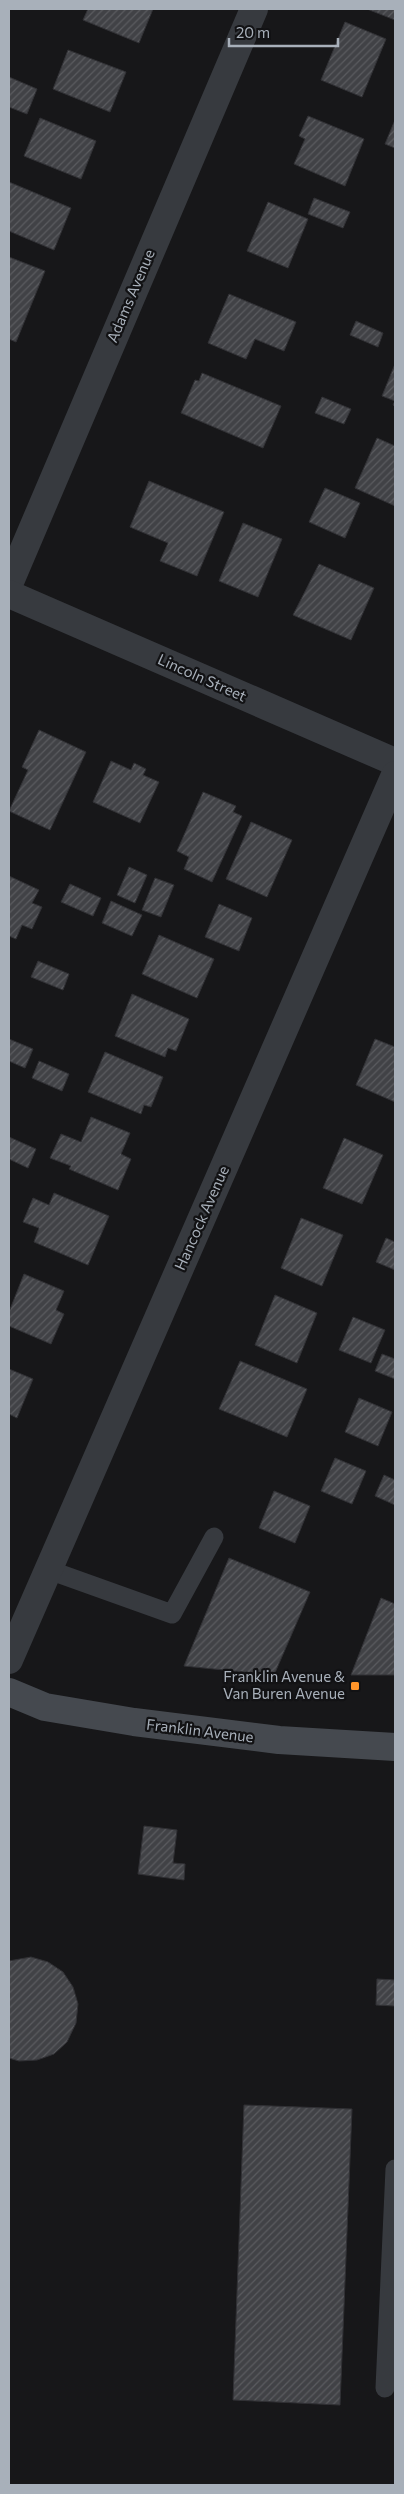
<svg xmlns="http://www.w3.org/2000/svg" width="404" height="2494" font-family="Commissioner,sans-serif">
  <style>
    .building { fill: url(#building-hatch); stroke: #313135 }
    .lines { fill: none; stroke-linecap: round; stroke-linejoin: round }
    .service { stroke: #373a3f; stroke-width: 19 }
    .minor { stroke: #373a3f; stroke-width: 28 }
    .secondary { stroke: #45494f; stroke-width: 28 }
    .poi-dot { fill: #ff9429; stroke: #121214; stroke-width: 2 }
    .labels { text-anchor: middle; stroke-width: 4.5; stroke-linejoin: round; paint-order: stroke }
    .street-label { font-size: 15px; fill: #a8b0ba; stroke: #121214 }
    .poi-label { font-size: 15px; fill: #a8b0ba; stroke: #121214; text-anchor: end }
  </style>
  <defs>
    <pattern id="building-hatch" width="6" height="6" patternUnits="userSpaceOnUse" patternTransform="scale(1.25)"><rect width="6" height="6" fill="#414246"/><path d="M-1 1l2-2M0 6l6-6M5 7l2-2" fill="none" stroke="#5a5b5f"/></pattern>
  </defs>
  <rect width="100%" height="100%" fill="#171719"/>
  <g class="building">
    <path d="M88 9H153L139 43 83 20Z"/>
    <path d="M367 9H395V20Z"/>
    <path d="M345 22 386 39 362 97 321 80Z"/>
    <path d="M68 50 126 72 110 112 53 89Z"/>
    <path d="M9 77 37 89 27 114 9 107Z"/>
    <path d="M308 116 364 139 345 186 294 164 305 139 299 136Z"/>
    <path d="M40 118 96 141 81 179 24 156Z"/>
    <path d="M395 120V148L385 144Z"/>
    <path d="M9 182 71 208 54 250 9 231Z"/>
    <path d="M314 198 350 212 343 228 308 214Z"/>
    <path d="M268 202 308 219 288 268 247 251Z"/>
    <path d="M9 257 45 271 16 342 9 339Z"/>
    <path d="M229 294 296 322 284 351 255 339 246 359 208 343Z"/>
    <path d="M356 321 383 333 378 347 350 335Z"/>
    <path d="M395 364V406L393 405 395 401 382 396Z"/>
    <path d="M202 373 281 406 263 448 181 413 195 380 199 381Z"/>
    <path d="M322 397 351 409 344 424 315 413Z"/>
    <path d="M377 438 395 446V506L355 488Z"/>
    <path d="M149 481 224 512 197 576 160 561 168 543 130 527Z"/>
    <path d="M325 488 360 503 345 538 309 522Z"/>
    <path d="M243 523 282 539 258 597 219 581Z"/>
    <path d="M319 564 374 588 351 640 293 615Z"/>
    <path d="M39 730 86 752 50 830 9 811 28 770 22 767Z"/>
    <path d="M111 761 131 770 134 763 146 769 143 775 159 782 140 823 93 802Z"/>
    <path d="M203 792 236 806 233 812 242 816 212 882 184 869 189 857 177 851Z"/>
    <path d="M251 822 292 840 267 897 226 879Z"/>
    <path d="M129 867 147 875 135 903 117 895Z"/>
    <path d="M9 876 39 890 32 903 42 907 32 929 22 925 16 939 9 936Z"/>
    <path d="M155 878 174 885 161 917 142 910Z"/>
    <path d="M70 884 101 898 93 916 61 902Z"/>
    <path d="M111 901 142 915 132 936 102 923Z"/>
    <path d="M219 904 252 918 239 951 205 937Z"/>
    <path d="M159 935 214 959 197 998 142 974Z"/>
    <path d="M38 961 69 974 63 990 31 977Z"/>
    <path d="M132 994 189 1019 176 1051 168 1048 165 1057 115 1036Z"/>
    <path d="M9 1039 33 1049 25 1068 9 1061Z"/>
    <path d="M375 1039 395 1047V1102L356 1085Z"/>
    <path d="M105 1052 163 1077 151 1107 144 1105 141 1114 88 1092Z"/>
    <path d="M39 1061 69 1074 62 1091 32 1078Z"/>
    <path d="M91 1117 130 1133 121 1154 131 1159 118 1190 69 1169 71 1166 50 1158 61 1134 81 1142Z"/>
    <path d="M9 1137 36 1149 28 1168 9 1159Z"/>
    <path d="M344 1138 383 1155 362 1204 323 1188Z"/>
    <path d="M54 1193 109 1216 88 1265 34 1242 39 1228 23 1222 33 1198 49 1205Z"/>
    <path d="M301 1218 343 1235 322 1286 281 1268Z"/>
    <path d="M386 1238 395 1242V1270L376 1262Z"/>
    <path d="M24 1274 64 1291 56 1310 64 1314 51 1344 9 1326V1312Z"/>
    <path d="M275 1295 317 1313 297 1363 255 1345Z"/>
    <path d="M353 1317 385 1330 371 1363 339 1350Z"/>
    <path d="M382 1354 395 1359V1379L375 1371Z"/>
    <path d="M240 1361 307 1389 287 1437 219 1409Z"/>
    <path d="M9 1369 33 1379 17 1418 9 1414Z"/>
    <path d="M359 1398 392 1412 378 1446 345 1432Z"/>
    <path d="M335 1458 366 1471 352 1504 321 1491Z"/>
    <path d="M384 1475 395 1480V1505L375 1496Z"/>
    <path d="M274 1491 310 1506 295 1543 259 1528Z"/>
    <path d="M229 1558 310 1592 274 1675 184 1666Z"/>
    <path d="M381 1598 395 1604V1675H351Z"/>
    <path d="M144 1826 177 1830 173 1863 185 1864 184 1880 138 1874Z"/>
    <path d="M31 1957 48 1962 63 1972 73 1987 78 2004 76 2023 67 2042 54 2054 37 2060 19 2061 9 2058V1961Z"/>
    <path d="M377 1979 395 1980V2006L376 2005Z"/>
    <path d="M244 2105 352 2109 340 2405 233 2400Z"/>
  </g>
  <g class="lines">
    <g class="service">
      <path d="M49 1570 172 1614 214 1537"/>
      <path d="M385 2388 395 2169"/>
    </g>
    <g class="minor">
      <path d="M9 584 254 9"/>
      <path d="M9 594 395 762"/>
      <path d="M9 1660 395 775"/>
    </g>
    <path class="secondary" d="M9 1692 45 1707 134 1722 279 1740 395 1747"/>
  </g>
  <rect class="poi-dot" x="350" y="1681" width="10" height="10" rx="2.5"/>
  <g class="labels">
    <g class="street-label">
      <text transform="translate(131 296) rotate(-67)" y="5">Adams Avenue</text>
      <text transform="translate(202 678) rotate(24)" y="5">Lincoln Street</text>
      <text transform="translate(202 1218) rotate(-66)" y="5">Hancock Avenue</text>
      <text transform="translate(200 1731) rotate(7)" y="5">Franklin Avenue</text>
    </g>
    <g class="poi-label">
      <text x="345" y="1682">Franklin Avenue &amp;<tspan x="345" dy="17">Van Buren Avenue</tspan></text>
    </g>
  </g>
  <rect width="404" height="2494" fill="none" stroke="#a8b0ba" stroke-width="20"/>
  <path d="M229 38v8h109v-8" fill="none" stroke="#a8b0ba" stroke-width="2.5"/>
  <text x="236" y="38" font-size="15" fill="#a8b0ba" stroke="#121214" stroke-width="4" paint-order="stroke">20 m</text>
</svg>
